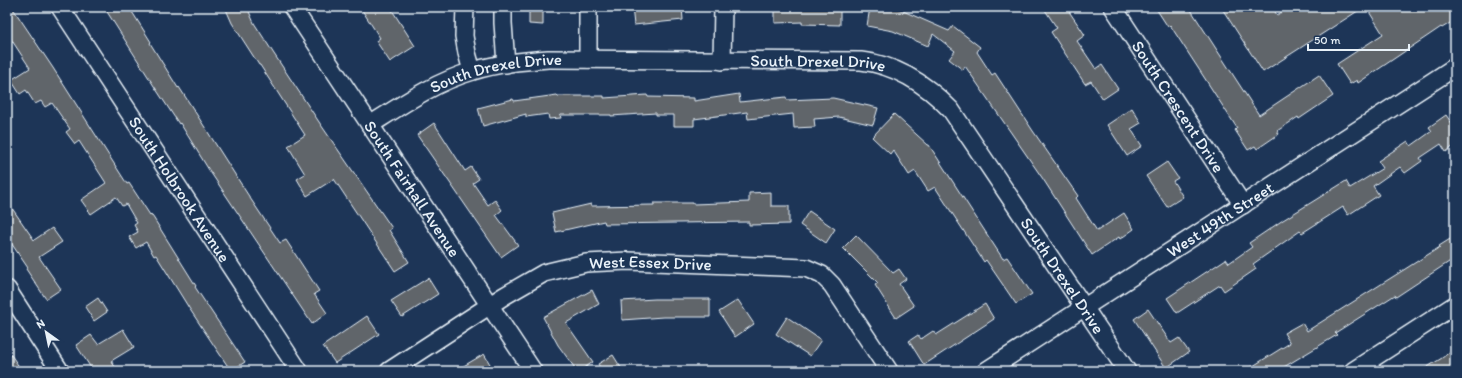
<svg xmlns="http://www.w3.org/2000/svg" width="1462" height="378" font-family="Itim,sans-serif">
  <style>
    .building { fill: #60656b; stroke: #e8f1f8 }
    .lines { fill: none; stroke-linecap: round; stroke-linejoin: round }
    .minor-casing { stroke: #e8f1f8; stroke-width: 20 }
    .path { stroke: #e8f1f8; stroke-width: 2.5; stroke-dasharray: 4 3; stroke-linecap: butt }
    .minor { stroke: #1d3557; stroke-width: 17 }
    .labels { text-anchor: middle; stroke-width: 4; stroke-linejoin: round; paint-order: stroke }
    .street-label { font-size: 17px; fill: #e8f1f8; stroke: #1d3557 }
  </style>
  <rect width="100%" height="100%" fill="#1d3557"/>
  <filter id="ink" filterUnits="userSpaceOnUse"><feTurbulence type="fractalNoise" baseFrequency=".025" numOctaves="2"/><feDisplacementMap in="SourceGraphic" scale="8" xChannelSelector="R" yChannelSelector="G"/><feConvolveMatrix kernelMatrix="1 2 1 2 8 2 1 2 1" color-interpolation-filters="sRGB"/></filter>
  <g filter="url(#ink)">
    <g class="building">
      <path d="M7 7H12L53 68 127 184 129 183 150 215 151 214 196 286 195 287 245 362 231 371 189 308 156 255 154 256 146 242 136 248 129 237 138 232 134 225 137 223 126 204 122 206 116 197 91 214 81 200 106 183 79 141 75 144 66 132 70 129 52 103 45 107 41 101 35 104 26 90 20 94 11 80 30 68 7 33Z"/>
      <path d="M104 7H129L151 42 150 43 178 88 179 87 197 115 250 198 280 243 286 240 319 291 314 294 327 313 312 324 209 170 180 123 179 124 154 86Z"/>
      <path d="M225 7H247L254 23 274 54 321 125 392 228 389 230 409 262 395 271 334 179 307 196 297 179 305 174 288 146 305 135 260 65H259L232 23Z"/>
      <path d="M360 7H390L415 46 390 62 376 41 380 38Z"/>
      <path d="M529 7H543V25L529 24Z"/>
      <path d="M632 7H682L683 20 634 25Z"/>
      <path d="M775 7H840V25L802 24V22L775 23Z"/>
      <path d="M870 7H894L949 31 953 26 980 47 977 52 992 75 995 73 1033 131 1078 196 1076 198 1097 231 1124 213 1134 229 1120 239 1119 237 1092 255 1043 179 965 66 963 70 949 59 955 51 933 34 928 46 893 31 867 26Z"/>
      <path d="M1043 7H1066L1085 35 1077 41 1096 69 1102 65 1118 89 1103 99 1091 81 1085 84 1051 32 1057 28Z"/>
      <path d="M1155 7H1189L1259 115 1319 75 1333 96 1299 119 1298 117 1277 131 1279 134 1257 149 1255 146 1248 150 1235 130 1237 128 1200 71 1170 25 1168 27Z"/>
      <path d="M1221 7H1272L1277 15 1289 7H1364L1263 72Z"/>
      <path d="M1366 7H1455V20L1442 28 1441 27 1358 83 1357 80 1350 84 1337 64 1383 34Z"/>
      <path d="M739 94 740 102 786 97 787 100 833 98 878 108 873 125 839 117 814 119 815 127 794 128 793 114 748 119 747 112 694 119V126H674V115H656V113L611 116V115H560L561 118 549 119 548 114 526 117V114L483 126 478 108 513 99 514 101 557 95 558 96H604V98L647 95 648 97 694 98V101Z"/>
      <path d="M1132 108 1141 123 1131 129 1142 146 1127 156 1107 125Z"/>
      <path d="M894 114 928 145H929L1003 259 1007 257 1032 294 1016 304 986 260 984 262 935 187 928 191 915 171 909 175 893 150 890 154 872 137Z"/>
      <path d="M1446 115 1455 128V145L1446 152 1441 144 1420 158 1422 161 1405 173 1400 167 1373 186 1379 195 1348 215 1343 207 1302 233 1300 231 1253 264 1256 269 1224 291 1220 285 1177 313 1167 298 1226 259 1229 263 1252 247 1249 243 1283 220 1346 181 1350 188 1383 168 1378 161 1408 141 1411 146 1432 131 1429 127Z"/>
      <path d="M434 123 465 171 471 167 479 179 473 183 488 205 495 200 502 210 496 215 518 245 501 257 417 135Z"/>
      <path d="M1167 162 1178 178 1173 181 1183 197 1167 207 1146 176Z"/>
      <path d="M771 192V206H789V224L749 225V222L605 224 604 221 556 232 552 213 591 204V206L654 205V203H693V204L749 202V193Z"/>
      <path d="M7 201 34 240 52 228 62 242 39 257 61 289 46 299 26 269 28 268 7 237Z"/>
      <path d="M809 211 835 229 826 243 800 225Z"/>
      <path d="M856 235 893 273 899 269 906 279 899 284 914 306 896 318 875 285 878 283 843 248Z"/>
      <path d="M1455 236V258L1396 297 1395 295 1335 333 1337 335 1284 367 1287 371H1245L1290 343 1284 333 1302 323 1307 331 1440 247 1439 246Z"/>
      <path d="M428 278 438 294 402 317 391 301Z"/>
      <path d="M592 290 599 304 566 323 593 362 580 371H577L558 345 543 317Z"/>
      <path d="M98 298 107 312 94 321 85 307Z"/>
      <path d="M655 299H710V317H663L622 320 621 301Z"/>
      <path d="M738 300 754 324 735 337 719 312Z"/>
      <path d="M985 304 994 319 924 365 909 341 918 335 921 339 933 331 936 335Z"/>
      <path d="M1148 309 1171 343 1179 338 1189 352 1166 368 1134 319Z"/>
      <path d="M367 316 379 334 335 363 323 346Z"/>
      <path d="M787 317 821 340 810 356 776 334Z"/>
      <path d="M123 329 134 347 111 361 118 371H93L76 345 91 335 98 344Z"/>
      <path d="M1455 348V371H1421L1442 358Z"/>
      <path d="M7 349 22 371H7Z"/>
      <path d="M484 354 494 371H455Z"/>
      <path d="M613 355 623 371H602L598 364Z"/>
    </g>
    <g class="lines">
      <defs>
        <g id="minor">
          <path id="s1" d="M60 7 299 371"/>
          <path id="s2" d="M292 7 533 371"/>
          <path d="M465 7 464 36 467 53 472 71"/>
          <path d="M503 7V23L506 64"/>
          <path d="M588 7V59"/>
          <path id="s3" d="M1113 7 1243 205"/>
          <path d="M722 61 723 7"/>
          <path id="s4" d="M370 125C403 104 435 82 473 71 498 63 524 61 549 59L861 61C896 65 927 85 951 110L1127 371"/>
          <path d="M7 289 60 371"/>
          <path id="s5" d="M389 371 504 296 544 273 586 263 628 261 806 268 822 275 832 285 889 371"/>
          <path id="s6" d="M986 371 1455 67"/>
          <path d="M1353 371 1455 305"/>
        </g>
      </defs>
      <use href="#minor" class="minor-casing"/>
      <path class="path" d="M865 371 866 370"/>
      <use href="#minor" class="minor"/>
    </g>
  </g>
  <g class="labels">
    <g class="street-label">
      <text dy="6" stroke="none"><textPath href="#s4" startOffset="463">South Drexel Drive</textPath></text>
      <text dy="6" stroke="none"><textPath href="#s4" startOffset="139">South Drexel Drive</textPath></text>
      <text dy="6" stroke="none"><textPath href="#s3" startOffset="119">South Crescent Drive</textPath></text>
      <text dy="6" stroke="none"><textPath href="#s1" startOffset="218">South Holbrook Avenue</textPath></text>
      <text dy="6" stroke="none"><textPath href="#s2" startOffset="218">South Fairhall Avenue</textPath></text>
      <text dy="6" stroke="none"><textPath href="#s6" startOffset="279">West 49th Street</textPath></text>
      <text dy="6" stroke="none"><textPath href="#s5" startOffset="291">West Essex Drive</textPath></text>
      <text dy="6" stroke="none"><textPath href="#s4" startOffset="810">South Drexel Drive</textPath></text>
    </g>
  </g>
  <rect width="1462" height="378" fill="none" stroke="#1d3557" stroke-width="24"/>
  <rect x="12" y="12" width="1438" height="354" fill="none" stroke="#e8f1f8" stroke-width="1.5" filter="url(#ink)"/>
  <g transform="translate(46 332) rotate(327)" stroke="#1d3557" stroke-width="3" paint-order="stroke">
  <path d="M0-3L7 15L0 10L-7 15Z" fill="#e8f1f8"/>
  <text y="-6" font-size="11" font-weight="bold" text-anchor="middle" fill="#e8f1f8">N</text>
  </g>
  <path d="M1308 44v6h101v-6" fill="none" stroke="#e8f1f8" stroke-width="2"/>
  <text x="1314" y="44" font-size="12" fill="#e8f1f8" stroke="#1d3557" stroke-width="3" paint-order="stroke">50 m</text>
</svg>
